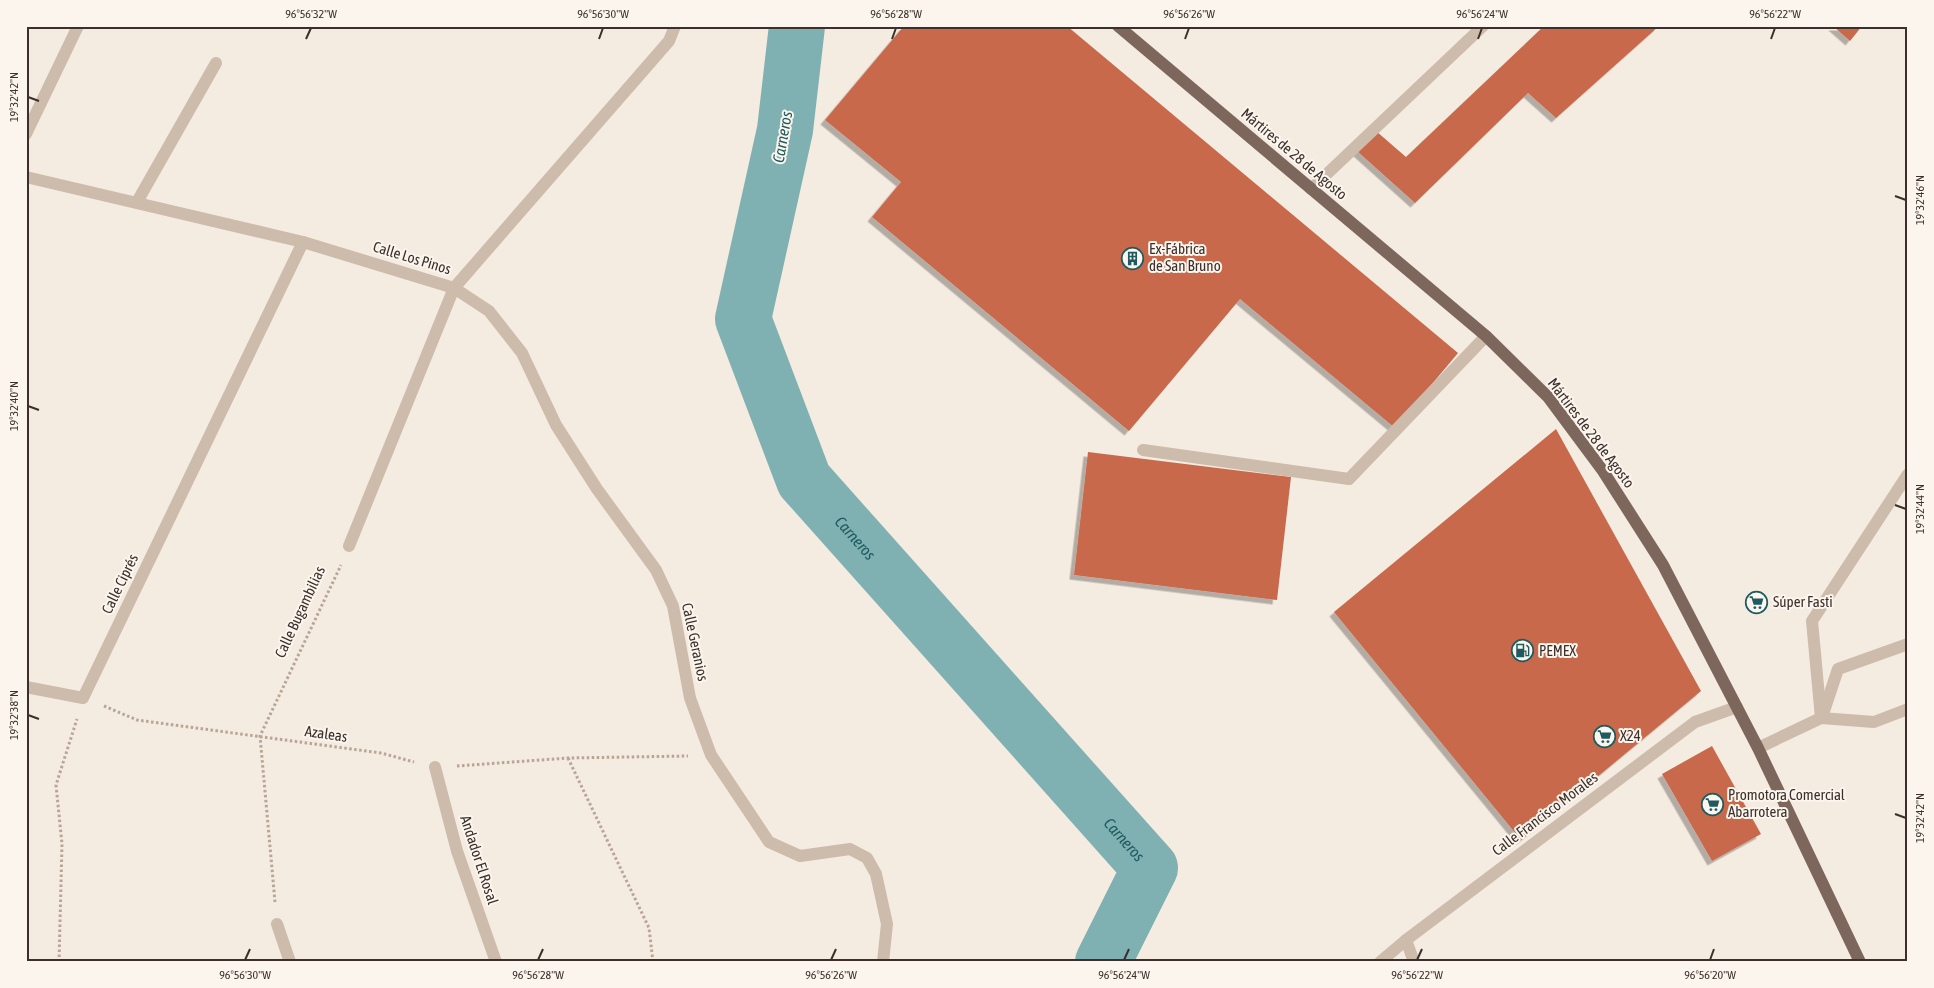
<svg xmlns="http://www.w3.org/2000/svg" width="1934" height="988" font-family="'Asap Condensed',sans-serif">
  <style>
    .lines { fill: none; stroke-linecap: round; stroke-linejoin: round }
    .river { stroke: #7fb0b2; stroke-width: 56 }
    .building { fill: #c8694b; filter: url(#shadow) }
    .path { stroke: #b9a596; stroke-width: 3; stroke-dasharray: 2.5 2.5; stroke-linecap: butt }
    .minor { stroke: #cdbbac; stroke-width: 12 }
    .major { stroke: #7d675c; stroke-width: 12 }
    .ticks { fill: none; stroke: #3b302b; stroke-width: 2 }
    .labels { text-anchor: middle; stroke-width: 4; stroke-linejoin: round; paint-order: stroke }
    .street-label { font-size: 15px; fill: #3b302b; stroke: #fbf5ee }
    .poi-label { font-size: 15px; fill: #3b302b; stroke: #fbf5ee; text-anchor: start }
    .water-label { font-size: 16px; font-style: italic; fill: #1f5a5e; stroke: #fbf5ee }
    .neatline { fill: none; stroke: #3b302b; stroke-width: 2 }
    .ticks-label { font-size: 12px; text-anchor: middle; fill: #3b302b }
  </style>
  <defs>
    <filter id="shadow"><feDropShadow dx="-4.5" dy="4.5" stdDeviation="0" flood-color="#0004"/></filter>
  </defs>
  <rect width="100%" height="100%" fill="#f4ebe1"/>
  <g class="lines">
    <path class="river" id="s1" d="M797 26 785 130 743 319 804 480 1150 868 1103 962"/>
  </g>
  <g class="building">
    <path d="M904 26H1067L1458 353 1395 428 1240 299 1129 431 872 217 901 182 825 120Z"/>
    <path d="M1544 26H1659L1556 118 1528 93 1415 203 1357 151 1376 131 1406 157Z"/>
    <path d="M1833 26H1862L1850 41Z"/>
    <path d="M1556 429 1701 691 1521 840 1334 612Z"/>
    <path d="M1088 452 1291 477 1277 600 1074 575Z"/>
    <path d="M1712 746 1761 834 1712 861 1662 774Z"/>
  </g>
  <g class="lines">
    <g class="path">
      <path d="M104 706 137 720 381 753 414 762"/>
      <path d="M568 758 649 928 653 962"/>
      <path d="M457 766 568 758 688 756"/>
      <path d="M275 902 260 736 341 565"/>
      <path d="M59 962 62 844 56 785 77 719"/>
    </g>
    <g class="minor">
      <path d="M26 134 78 26"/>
      <path d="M26 177 303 242 454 288 489 311 522 353 556 425 597 489 656 570 673 606 690 698 711 755 769 842 800 856 850 849 867 858 876 874 887 924 883 962"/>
      <path d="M1311 189 1483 26"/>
      <path d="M137 202 216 63"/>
      <path d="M1143 450 1349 479 1486 336"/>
      <path d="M349 546 454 288 669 41 675 26"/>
      <path d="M26 687 83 698 303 242"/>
      <path d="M1823 714 1838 669 1908 644"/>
      <path d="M1821 718 1812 621 1908 474"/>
      <path d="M1758 748 1821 718 1874 722 1908 709"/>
      <path d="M435 767 457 851 496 962"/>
      <path d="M277 924 290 962"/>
      <path d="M1406 940 1414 962"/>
      <path d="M1380 962 1406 940 1695 722 1737 707"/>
    </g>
    <path class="major" d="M1118 26 1486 336 1548 397 1603 471 1663 565 1758 748 1860 962"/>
  </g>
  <path class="ticks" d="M306 39 311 28M599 39 603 28M892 39 896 28M1185 39 1189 28M1478 39 1482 28M1771 39 1775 28M28 97 39 101M1895 196 1906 200M28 406 39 410M1895 505 1906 509M28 715 39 719M1895 814 1906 818M245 960 250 949M538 960 543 949M831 960 836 949M1124 960 1129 949M1417 960 1422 949M1710 960 1714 949"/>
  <defs>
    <symbol id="building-ring" viewBox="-11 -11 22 22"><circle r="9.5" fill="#fbf5ee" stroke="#1f5a5e" stroke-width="1.5"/><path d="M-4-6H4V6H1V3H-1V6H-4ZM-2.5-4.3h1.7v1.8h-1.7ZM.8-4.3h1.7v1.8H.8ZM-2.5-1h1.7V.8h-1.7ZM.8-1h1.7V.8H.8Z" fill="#1f5a5e"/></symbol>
    <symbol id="supermarket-ring" viewBox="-11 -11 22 22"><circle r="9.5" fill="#fbf5ee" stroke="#1f5a5e" stroke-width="1.5"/><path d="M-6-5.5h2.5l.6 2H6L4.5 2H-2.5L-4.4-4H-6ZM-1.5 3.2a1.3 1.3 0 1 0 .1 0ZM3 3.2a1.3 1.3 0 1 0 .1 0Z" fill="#1f5a5e"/></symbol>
    <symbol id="fuel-ring" viewBox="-11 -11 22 22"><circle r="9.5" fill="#fbf5ee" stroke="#1f5a5e" stroke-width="1.5"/><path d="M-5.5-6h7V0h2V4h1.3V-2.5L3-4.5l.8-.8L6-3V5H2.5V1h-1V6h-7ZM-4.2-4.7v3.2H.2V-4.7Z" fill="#1f5a5e"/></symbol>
  </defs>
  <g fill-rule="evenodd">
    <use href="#building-ring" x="1120" y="246" width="25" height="25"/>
    <use href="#supermarket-ring" x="1744" y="590" width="25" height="25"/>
    <use href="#fuel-ring" x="1510" y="638" width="25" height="25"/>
    <use href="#supermarket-ring" x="1592" y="724" width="25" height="25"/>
    <use href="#supermarket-ring" x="1700" y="792" width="25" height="25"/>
  </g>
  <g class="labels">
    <g class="street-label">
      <text transform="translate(1294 154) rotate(40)" y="5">Mártires de 28 de Agosto</text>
      <text transform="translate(412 258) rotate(17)" y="5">Calle Los Pinos</text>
      <text transform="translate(1591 433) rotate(53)" y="5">Mártires de 28 de Agosto</text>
      <text transform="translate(120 584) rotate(-64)" y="5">Calle Ciprés</text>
      <text transform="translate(300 612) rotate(-65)" y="5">Calle Bugambilias</text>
      <text transform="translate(695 642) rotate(78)" y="5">Calle Geranios</text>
      <text transform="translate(326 734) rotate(8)" y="5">Azaleas</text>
      <text transform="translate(1545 814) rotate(-37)" y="5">Calle Francisco Morales</text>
      <text transform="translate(479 860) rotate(72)" y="5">Andador El Rosal</text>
    </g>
    <g class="poi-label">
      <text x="1149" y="254">Ex-Fábrica<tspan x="1149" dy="17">de San Bruno</tspan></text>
      <text x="1773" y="607">Súper Fasti</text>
      <text x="1539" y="656">PEMEX</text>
      <text x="1620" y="741">X24</text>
      <text x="1728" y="800">Promotora Comercial<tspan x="1728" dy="17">Abarrotera</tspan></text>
    </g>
    <g class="water-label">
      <text transform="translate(782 137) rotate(-80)" y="6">Carneros</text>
      <text dy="6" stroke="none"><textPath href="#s1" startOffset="548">Carneros</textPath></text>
      <text dy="6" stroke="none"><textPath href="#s1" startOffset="952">Carneros</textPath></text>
    </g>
  </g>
  <rect width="1934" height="988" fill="none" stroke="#fbf5ee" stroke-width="55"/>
  <rect x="28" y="28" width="1878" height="932" class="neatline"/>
  <g class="ticks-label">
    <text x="311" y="18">96°56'32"W</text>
    <text x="603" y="18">96°56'30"W</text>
    <text x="896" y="18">96°56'28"W</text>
    <text x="1189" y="18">96°56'26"W</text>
    <text x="1482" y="18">96°56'24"W</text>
    <text x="1775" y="18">96°56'22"W</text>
    <text transform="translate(14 97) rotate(-90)" y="4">19°32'42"N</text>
    <text transform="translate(1920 200) rotate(-90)" y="4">19°32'46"N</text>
    <text transform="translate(14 406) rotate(-90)" y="4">19°32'40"N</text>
    <text transform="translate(1920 509) rotate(-90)" y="4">19°32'44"N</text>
    <text transform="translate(14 715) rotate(-90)" y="4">19°32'38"N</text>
    <text transform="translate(1920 818) rotate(-90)" y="4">19°32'42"N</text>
    <text x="245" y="979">96°56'30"W</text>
    <text x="538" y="979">96°56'28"W</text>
    <text x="831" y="979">96°56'26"W</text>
    <text x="1124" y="979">96°56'24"W</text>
    <text x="1417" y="979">96°56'22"W</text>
    <text x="1710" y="979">96°56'20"W</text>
  </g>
</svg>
